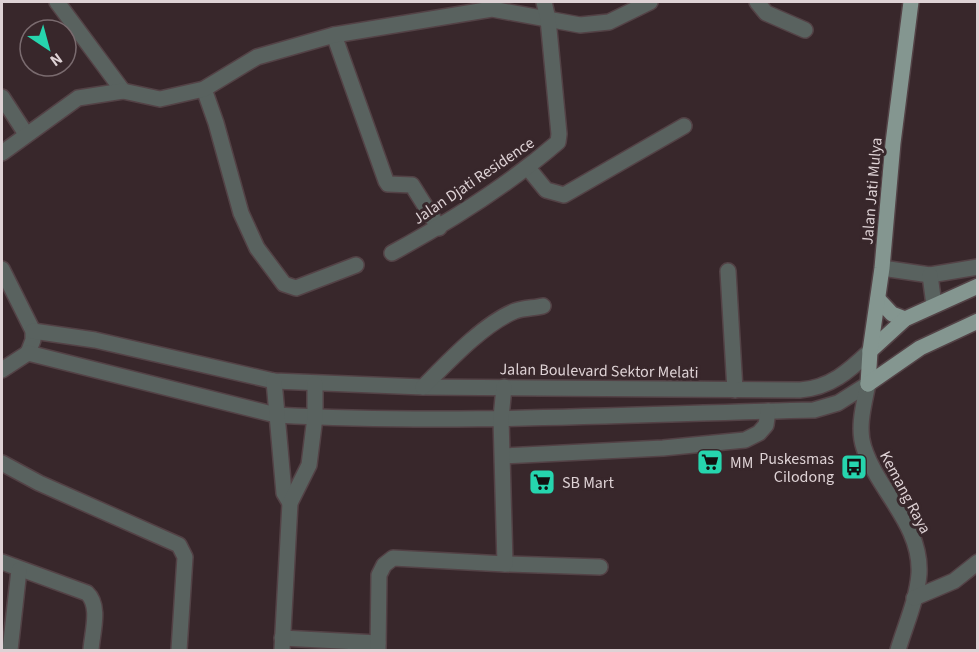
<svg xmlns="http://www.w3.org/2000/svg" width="979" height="652" font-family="'Source Sans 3',sans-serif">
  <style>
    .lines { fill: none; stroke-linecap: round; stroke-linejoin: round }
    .minor-casing { stroke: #534246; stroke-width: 18 }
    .major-casing { stroke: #534246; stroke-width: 18 }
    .minor { stroke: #59625f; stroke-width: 15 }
    .major { stroke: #849690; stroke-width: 15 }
    .labels { text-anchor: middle; stroke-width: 6; stroke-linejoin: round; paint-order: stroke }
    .street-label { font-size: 16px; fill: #ded2d5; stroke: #38272b }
    .poi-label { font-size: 16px; fill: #ded2d5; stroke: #38272b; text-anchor: start }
  </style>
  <rect width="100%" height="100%" fill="#38272b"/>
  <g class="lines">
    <defs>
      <g id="minor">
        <path d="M57 2 123 91"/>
        <path d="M757 2 766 13 805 30"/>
        <path d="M334 35 386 181 388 184 412 185 439 228"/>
        <path d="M204 89 216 123 241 213 257 248 284 284 296 288 356 265"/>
        <path d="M2 97 26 134"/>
        <path d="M2 153 78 98 123 91 160 99 204 89 257 57 334 35 492 9 580 25 609 22 650 2"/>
        <path d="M528 168 546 190 564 195 684 126"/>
        <path d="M392 253C451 221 507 186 558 142L559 134 548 19 544 2"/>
        <path d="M882 268 930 275 978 267"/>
        <path d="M2 269 33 331V340L28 353"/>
        <path d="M728 271 735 390"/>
        <path d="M930 275 934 305"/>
        <path d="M33 331 95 340 274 381 423 387 800 390C830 388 849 371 870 351"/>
        <path d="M2 370 28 353 276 415C455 425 635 414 814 410L838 403 868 384"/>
        <path d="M274 381 284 493 290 503"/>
        <path d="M868 384C864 404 857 428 864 448 878 491 922 525 919 574 917 600 905 626 898 650"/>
        <path d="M423 387C447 363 483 324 515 311 523 308 534 308 543 306"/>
        <path d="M503 456 663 448 745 440 759 433 766 425 768 411"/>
        <path d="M2 463 39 483 179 545 185 557 179 650"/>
        <path d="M2 562 87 593C101 606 92 633 91 650"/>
        <path d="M505 564 600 567"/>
        <path d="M914 598 954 581 978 562"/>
        <path d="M282 638 378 643"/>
        <path d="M10 650 19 570"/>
        <path d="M282 650 290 503 309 465 315 417V384"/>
        <path d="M378 650 379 575 384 565 393 558 505 564 501 418 504 387"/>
      </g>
      <g id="major">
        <path d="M878 299 892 314 905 319"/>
        <path d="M870 351 905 319 978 286"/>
        <path d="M868 384 870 351 882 268 893 143 911 2"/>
        <path d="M868 384 920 348 978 321"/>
      </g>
    </defs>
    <use href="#minor" class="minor-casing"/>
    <use href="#major" class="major-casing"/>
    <use href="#minor" class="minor"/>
    <use href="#major" class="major"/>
  </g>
  <defs>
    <symbol id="supermarket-square" viewBox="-11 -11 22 22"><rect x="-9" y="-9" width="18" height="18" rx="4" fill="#26d5ae" stroke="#38272b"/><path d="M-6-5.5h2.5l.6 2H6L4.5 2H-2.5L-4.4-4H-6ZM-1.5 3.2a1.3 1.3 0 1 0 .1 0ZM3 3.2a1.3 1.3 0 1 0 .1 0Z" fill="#111"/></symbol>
    <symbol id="bus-square" viewBox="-11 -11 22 22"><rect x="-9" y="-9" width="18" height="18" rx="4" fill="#26d5ae" stroke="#38272b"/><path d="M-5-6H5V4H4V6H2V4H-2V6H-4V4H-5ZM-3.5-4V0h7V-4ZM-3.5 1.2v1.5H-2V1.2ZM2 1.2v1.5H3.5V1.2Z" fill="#111"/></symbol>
  </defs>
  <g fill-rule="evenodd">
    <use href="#supermarket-square" x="695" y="447" width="30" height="30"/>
    <use href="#bus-square" x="839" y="452" width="30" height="30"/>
    <use href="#supermarket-square" x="527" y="467" width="30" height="30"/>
  </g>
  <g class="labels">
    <g class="street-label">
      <text transform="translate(473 180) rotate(-34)" y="6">Jalan Djati Residence</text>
      <text transform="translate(871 191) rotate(-85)" y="6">Jalan Jati Mulya</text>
      <text transform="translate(599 370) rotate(1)" y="6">Jalan Boulevard Sektor Melati</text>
      <text transform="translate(906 492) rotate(62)" y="6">Kemang Raya</text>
    </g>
    <g class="poi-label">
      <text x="834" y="464" text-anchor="end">Puskesmas<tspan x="834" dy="18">Cilodong</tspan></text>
      <text x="730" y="468">MM</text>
      <text x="562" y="488">SB Mart</text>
    </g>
  </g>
  <rect width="979" height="652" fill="none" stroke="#ded2d5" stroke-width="6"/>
  <g transform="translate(48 48) rotate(144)"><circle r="28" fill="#38272b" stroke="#7a6b6f" stroke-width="1.5"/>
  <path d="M0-4.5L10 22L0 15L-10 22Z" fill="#26d5ae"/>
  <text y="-9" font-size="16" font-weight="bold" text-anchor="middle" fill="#ded2d5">N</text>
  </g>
</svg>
